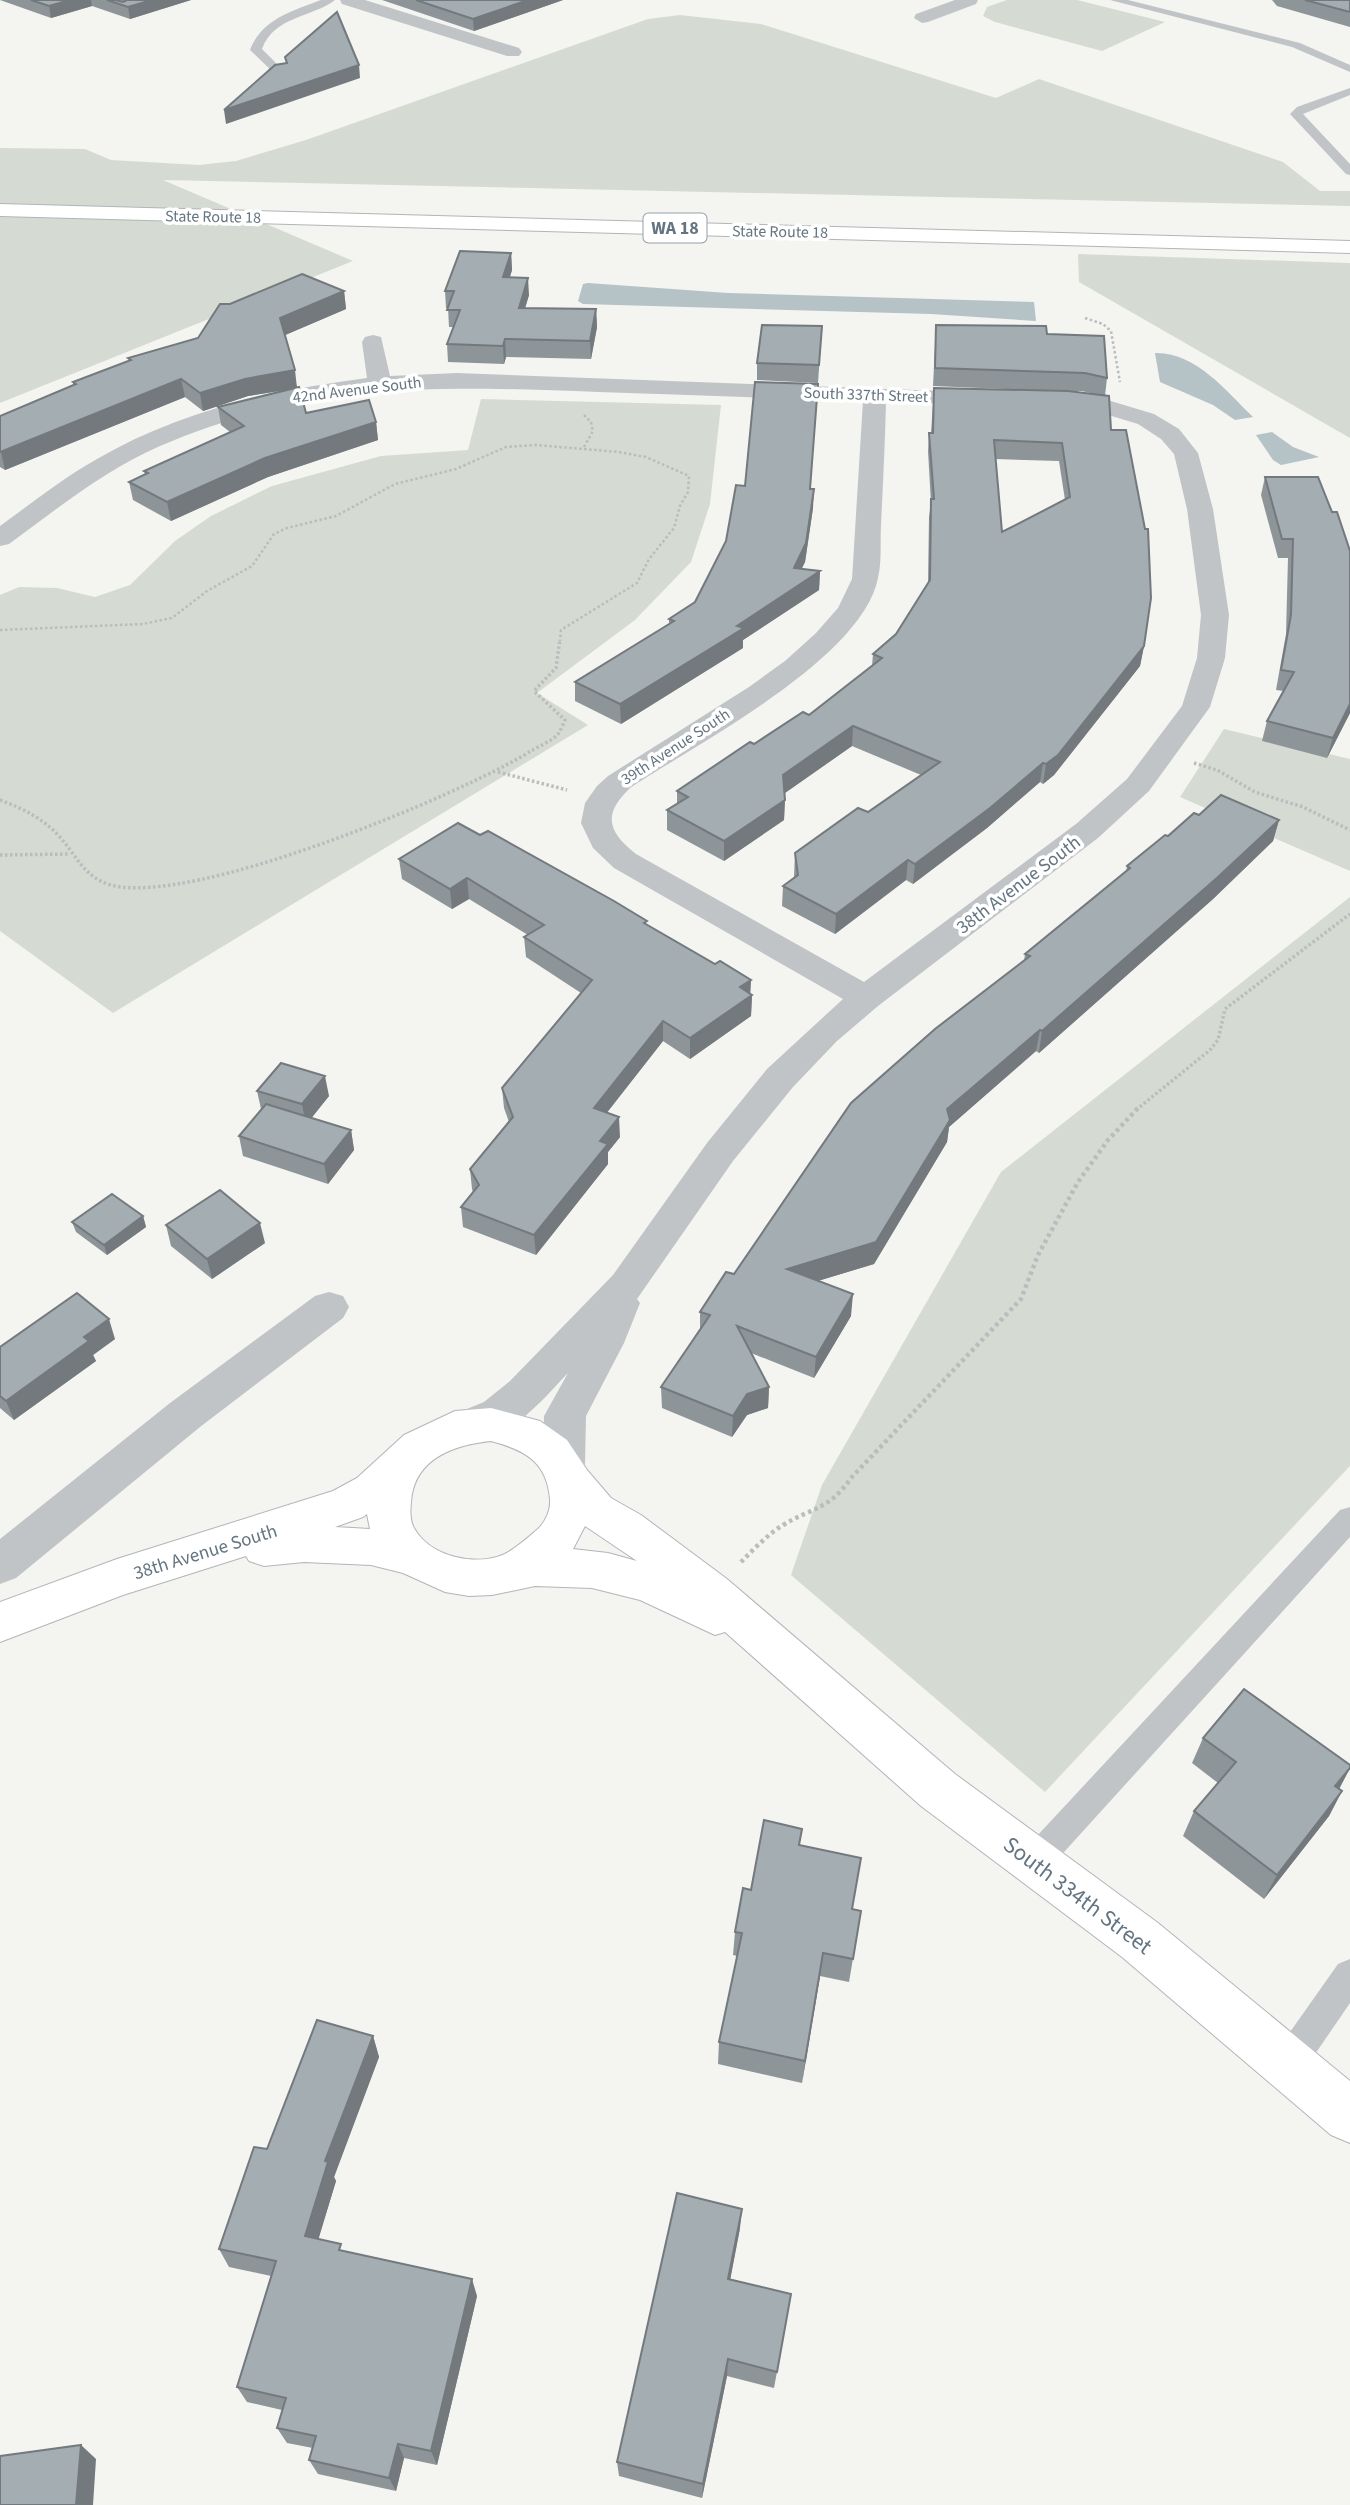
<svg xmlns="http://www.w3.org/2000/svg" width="1350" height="2505" font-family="'Source Sans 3',sans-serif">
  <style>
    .green { fill: #d5dbd2 }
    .water { fill: #b5c2c6 }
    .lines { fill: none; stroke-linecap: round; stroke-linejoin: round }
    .secondary-casing { stroke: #b0b6ba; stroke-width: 2 }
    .highway-casing { stroke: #b1b5b8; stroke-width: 2 }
    .path-far2 { stroke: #babcbe; stroke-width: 2.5; stroke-dasharray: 2.5 2.5; stroke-linecap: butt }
    .path-far1 { stroke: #babcbe; stroke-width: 3.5; stroke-dasharray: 2.5 2.5; stroke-linecap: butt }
    .path { stroke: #babcbe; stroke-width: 4.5; stroke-dasharray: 3.5 3.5; stroke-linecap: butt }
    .lane { fill: #c0c4c7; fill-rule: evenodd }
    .street { fill: #c0c4c7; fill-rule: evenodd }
    .secondary { fill: #fff; fill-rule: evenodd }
    .highway { fill: #fff; fill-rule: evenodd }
    .wall { fill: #8d9599; fill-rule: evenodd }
    .shaded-wall { fill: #73797d }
    .building { fill: #a4adb2; stroke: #73797d; stroke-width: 2; fill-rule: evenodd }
    .labels { text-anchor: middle; stroke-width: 7; stroke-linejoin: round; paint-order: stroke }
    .far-street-label { font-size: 16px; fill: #647581; stroke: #fff }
    .shield { fill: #fff; stroke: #929ea7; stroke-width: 2 }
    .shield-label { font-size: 18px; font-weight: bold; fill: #647581 }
    .street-label { font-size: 19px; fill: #647581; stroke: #fff }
    .near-street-label { font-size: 23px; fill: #647581; stroke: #fff }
  </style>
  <rect width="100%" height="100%" fill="#f4f4f1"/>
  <g class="green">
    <path d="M1007 0H1077L1165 22 1102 51 995 22 983 16 987 7Z"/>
    <path d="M680 15 761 24 996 98 1039 79 1283 162 1320 191H1350V206L163 180 353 261 0 403V148L85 149 111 160 199 165 236 161 306 140 648 19Z"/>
    <path d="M1078 254 1350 263V438L1079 282Z"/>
    <path d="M481 399 721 405 710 504 691 562 635 620 537 693 588 725 113 1013 0 931V595L19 587 57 588 95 597 130 585 175 541 211 516 272 486 381 456 468 450Z"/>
    <path d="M1224 729 1350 759V871L1180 797Z"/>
    <path d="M1350 897V1466L1045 1792 791 1575 822 1485 1001 1172Z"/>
  </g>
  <g class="water">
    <path d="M588 283 728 293 1034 302 1036 321 931 314 583 304 578 301 583 284Z"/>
    <path d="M1155 353C1196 352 1226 391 1253 417L1235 420 1213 405 1160 382Z"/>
    <path d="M1272 432 1293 447 1319 457 1281 465 1273 460 1256 435Z"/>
  </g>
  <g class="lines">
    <defs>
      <path id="secondary" d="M491 1408 540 1421 567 1440 587 1470 611 1498 641 1515 727 1579 955 1774 1158 1923 1350 2081V2143L1331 2135 1122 1957 921 1806 725 1632 715 1635 640 1600 592 1588 535 1586 492 1595 469 1596 445 1592 403 1573 371 1565 304 1562 264 1566 249 1561 246 1556 123 1595 0 1642V1602L117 1559 333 1491 357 1478 404 1435 455 1411ZM491 1441C525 1450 547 1462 550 1499 551 1509 546 1521 539 1528 530 1536 516 1548 505 1554 476 1567 430 1557 414 1528 410 1521 410 1511 411 1502 414 1458 454 1445 491 1441ZM367 1514 370 1529 335 1527 363 1517ZM585 1526 637 1561 608 1553 573 1549Z"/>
      <path id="highway" d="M0 204 1350 241V253L0 216Z"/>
    </defs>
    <use href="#secondary" class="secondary-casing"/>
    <use href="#highway" class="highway-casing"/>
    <g class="path-far2">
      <path d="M1085 318 1103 324 1111 331 1120 382"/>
      <path d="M584 415 591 422 593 431 584 447"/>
      <path d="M0 630 143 624 172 618 207 591 252 566 274 534 287 528 336 516 395 484 456 469 506 447 536 445 619 452 646 457 689 476 688 492 680 506 674 528 649 559 637 583 561 630 560 641"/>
    </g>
    <g class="path-far1">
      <path d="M1194 763 1217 770 1255 792 1303 807 1350 830"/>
      <path d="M498 772 567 790"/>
      <path d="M0 800C22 808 42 818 58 835 76 854 83 877 111 885 191 907 458 796 531 751 539 746 552 741 558 734 561 730 563 724 565 720L534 691 556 668 560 639"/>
      <path d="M0 855 70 854"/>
      <path d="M1136 1110 1210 1050 1218 1040 1225 1009 1350 914"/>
    </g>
    <path class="path" d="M741 1562C754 1549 767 1535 783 1525 813 1507 829 1510 851 1478L1021 1299 1038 1255 1078 1182 1108 1140 1138 1108"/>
    <g class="lane">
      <path d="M321 0H335C311 18 274 16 262 49L287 74 277 76 250 50C262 19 292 11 321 0Z"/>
      <path d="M1110 0H1128L1300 43 1350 65V72L1292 47Z"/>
      <path d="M1350 88V95L1303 114 1350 164V175L1346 174 1290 114 1297 107Z"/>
      <path d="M1350 1507V1537L1045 1873 1034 1877 1023 1873 1018 1862 1023 1851 1340 1510Z"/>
      <path d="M1350 1959V2003L1300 2076 1288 2081 1276 2076 1271 2064 1276 2052 1338 1964Z"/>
    </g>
    <g class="street">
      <path d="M340 0H365L519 48 522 52 519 56H507L342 4Z"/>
      <path d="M955 0H978L976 4 928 22 922 23 914 18 916 14Z"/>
      <path d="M373 335 381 337 390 376 457 373 994 393 998 398 994 403 986 405 886 402C885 443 883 484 881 525 880 542 882 561 878 578 862 659 696 744 630 788 602 815 608 832 636 854L864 982 1076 824 1127 779 1182 706 1197 658 1201 615 1187 509 1174 454 1161 439 1138 424 1092 410 1048 406 1044 401 1048 396H1094L1154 414 1179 429 1198 453 1213 509 1229 615 1225 658 1210 707 1149 791 1098 838 878 1006 837 1041 793 1087 733 1161 637 1299 640 1303 624 1343 586 1416 585 1464 579 1476 564 1481 549 1476 543 1464 544 1416 568 1373C541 1401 502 1451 457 1437L451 1425 457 1413 484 1402 510 1381 613 1275 707 1143 767 1069 843 999 614 868 593 848 581 823 585 803 597 786 608 776 749 687 785 661 816 633 838 608 852 579 863 401C774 398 686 395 598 392 439 386 310 381 160 446 105 470 58 508 9 544L0 546V526C32 503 63 478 97 459 179 411 274 390 367 378L362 342 365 337Z"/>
      <path d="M329 1292 343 1296 349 1307 343 1318 200 1427 16 1578 0 1584V1539L170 1403 315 1296Z"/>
    </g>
    <use href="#secondary" class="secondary"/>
    <use href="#highway" class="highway"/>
  </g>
  <g class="wall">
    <path d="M0 0H191L130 19 92 6 51 18Z"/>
    <path d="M382 0H563L474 31Z"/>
    <path d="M1272 0H1350V27L1277 6Z"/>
    <path d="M511 253 512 270 510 277 529 295 525 308 596 309 597 327 591 359 506 357 504 364 448 362 447 344 453 327H449L448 308H446L445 291Z"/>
    <path d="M344 291 346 309 285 335 297 388 306 413 376 422 378 440 268 477 171 521 133 500 129 482 145 474 144 471 230 432 221 425 218 407 287 390 248 396 203 411 185 397 5 470 0 467V416L73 386V382L129 361 128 358 198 338 230 304Z"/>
    <path d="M936 325 1047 334 1107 378 1105 396 1111 430 1144 646 1140 666 1054 775 1043 784 1040 782 987 828 913 884 906 880 835 934 782 906 783 886 794 877 795 853 868 812 921 775 852 746 785 793 784 820 724 861 667 830V810L677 804V791L754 744 809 715 872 666 873 654 896 634 928 583 929 517 931 503 928 451 929 433H931L934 388 1057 391 933 386ZM1069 391H1082L1099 395ZM995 459 1059 461 1065 500 1002 532Z"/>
    <path d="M822 326 818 383 757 380V363Z"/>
    <path d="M1265 477 1332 512 1350 551V713L1327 758 1262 741 1267 721 1284 691 1276 690 1286 634 1288 558H1278L1261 495Z"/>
    <path d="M813 508 805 562 801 569 820 571 819 590 743 640V648L621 724 575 701V682L669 624V619L695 602Z"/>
    <path d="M1199 815 1279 820 1273 841 1213 899 1039 1053 1036 1051 949 1127 947 1142 874 1264 817 1281 851 1316 814 1378 751 1353 769 1387 768 1408 747 1415 732 1437 662 1408 661 1387 700 1330V1312L734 1274 1024 961 1025 954 1126 872 1127 866Z"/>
    <path d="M480 835 647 925 715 964 751 980 750 994 752 995 751 1016 690 1059 663 1041 607 1112 620 1137 608 1152V1164L536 1255 463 1227 461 1207 473 1192 472 1189 470 1169 509 1122 504 1108 502 1088 581 993 526 957 524 937 528 935 469 899 452 909 402 879 399 859Z"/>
    <path d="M257 1091 329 1096 311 1118 351 1130 354 1150 328 1184 243 1156 239 1136 261 1109Z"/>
    <path d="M143 1216 146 1227 107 1255 76 1232 72 1222Z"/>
    <path d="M166 1225 265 1243 212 1279 171 1246Z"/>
    <path d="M115 1339 93 1355 96 1361 14 1420 0 1408V1347Z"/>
    <path d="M1203 1738 1350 1765V1768L1339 1789 1342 1791 1329 1816 1264 1899 1183 1836 1194 1811 1218 1783 1192 1763Z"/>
    <path d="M800 1846 852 1909 861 1911 849 1982 820 1976 802 2083 718 2064 719 2042 737 1956 733 1955 735 1932Z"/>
    <path d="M373 2036 379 2057 334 2177 336 2181 318 2239 344 2252 477 2296 437 2465 404 2458 396 2491 318 2474 309 2460 313 2448 287 2443 277 2428 282 2410 247 2402 237 2387 271 2276 229 2267 219 2249 267 2149Z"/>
    <path d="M740 2228 730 2279 788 2312 774 2388 727 2376 702 2498 619 2476 617 2462Z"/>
  </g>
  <g class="shaded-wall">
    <path d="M70 0H91L92 6 51 18 49 6Z"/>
    <path d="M152 0H191L130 19 128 7Z"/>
    <path d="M528 0H563L474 31 473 19Z"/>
    <path d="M359 65 360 78 226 124 224 110Z"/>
    <path d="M511 253 512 270 504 294 503 277Z"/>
    <path d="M528 278 529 295 520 325 519 308Z"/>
    <path d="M344 291 346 309 283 336 280 318Z"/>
    <path d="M596 309 597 327 591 359 590 341Z"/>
    <path d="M505 339 506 357 504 364 503 346Z"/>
    <path d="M295 370 297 388 248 396 203 411 200 393 245 379Z"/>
    <path d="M181 379 185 397 5 470 1 452Z"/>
    <path d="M376 422 378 440 268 477 171 521 167 502 265 458Z"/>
    <path d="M814 489 813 508 805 562 793 587 794 568Z"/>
    <path d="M820 571 819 590 743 640V648L621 724 620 704 737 626Z"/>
    <path d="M1144 646 1140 666 1054 775 1043 784 1046 764Z"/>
    <path d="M1350 704V713L1327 758 1333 738Z"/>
    <path d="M853 726 852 746 782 795 783 775Z"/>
    <path d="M1043 763 1040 782 987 828 913 884 915 864Z"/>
    <path d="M785 800 784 820 724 861V841Z"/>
    <path d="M1279 820 1273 841 1213 899 1039 1053 1042 1031Z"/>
    <path d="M908 860 906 880 835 934 836 914Z"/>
    <path d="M467 878 469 899 452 909 450 889Z"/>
    <path d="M751 980 750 997 752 995 751 1016 690 1059V1038L740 987Z"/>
    <path d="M663 1021V1041L595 1128 594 1108Z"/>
    <path d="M1040 1030 1036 1051 949 1127 947 1142 874 1264 785 1291 787 1269 947 1109Z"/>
    <path d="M325 1076 329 1096 306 1125 302 1104Z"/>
    <path d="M619 1117 620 1137 608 1152V1164L536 1255 534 1235 600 1141Z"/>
    <path d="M351 1130 354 1150 328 1184 324 1164Z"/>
    <path d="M143 1216 146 1227 107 1255 104 1245Z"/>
    <path d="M260 1223 265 1243 212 1279 207 1259Z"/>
    <path d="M853 1294 851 1316 814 1378 816 1357Z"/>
    <path d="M109 1319 115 1339 93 1355 96 1361 14 1420 6 1401 84 1337Z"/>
    <path d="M769 1387 768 1408 747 1415 732 1437 733 1416 747 1394Z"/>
    <path d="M1350 1768 1338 1791 1335 1786Z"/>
    <path d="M1342 1791 1329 1816 1264 1899 1277 1875Z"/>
    <path d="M823 1953 820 1976 802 2083 805 2061Z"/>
    <path d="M373 2036 379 2057 334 2177 336 2181 314 2254 305 2236 325 2161Z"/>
    <path d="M742 2209 740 2228 727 2297 728 2279Z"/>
    <path d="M472 2279 477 2296 437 2465 431 2451Z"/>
    <path d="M728 2359 727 2376 702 2498 703 2484Z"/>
    <path d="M398 2444 404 2458 396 2491 389 2478Z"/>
    <path d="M81 2445 96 2459 93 2505H76Z"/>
  </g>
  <g class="building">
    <path d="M31 0H70L49 6Z"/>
    <path d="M107 0H115L123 2 127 0H152L128 7Z"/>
    <path d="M416 0H528L473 19Z"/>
    <path d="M1305 0H1350V12Z"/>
    <path d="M337 12 359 65 224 110 275 65 287 63 285 57Z"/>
    <path d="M460 251 511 253 503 277 528 278 519 308 596 309 590 341 505 339 503 346 447 344 460 310H447L454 291H445Z"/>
    <path d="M302 274 344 291 280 318 295 370 245 379 200 393 181 379 0 452V416L76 384 73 382 131 360 128 358 198 338 220 304H230Z"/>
    <path d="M762 325 822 326 819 365 757 363Z"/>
    <path d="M936 325 1046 326 1047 334 1104 336 1107 378 1085 373 935 368Z"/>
    <path d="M755 382 818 384 810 489H814L806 543 794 568 820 571 737 626 744 628 620 704 575 682 674 621 669 619 695 602 726 541 736 485 745 486Z"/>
    <path d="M299 387 306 413 369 400 376 422 265 458 167 502 129 482 148 473 144 471 244 426 218 407Z"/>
    <path d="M934 388 1068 391 1109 396 1111 430H1126L1145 529H1148L1151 598 1144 646 1058 755 1046 764 1043 763 990 808 915 864 908 860 836 914 783 886 798 875 795 853 858 808 868 812 940 762 853 726 783 775 785 800 724 841 667 810 688 797 677 791 750 742 754 744 803 712 809 715 882 658 873 654 896 634 930 580 931 499H934L929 433H933ZM994 440 1062 443 1070 497 1002 532Z"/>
    <path d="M1265 477H1318L1332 512H1337L1350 551V704L1333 738 1267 721 1294 672 1281 670 1291 615 1293 539H1282Z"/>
    <path d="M1221 795 1279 820 1218 877 1042 1031 1040 1030 947 1109 950 1120 876 1242 787 1269 853 1294 816 1357 737 1326 769 1387 747 1394 733 1416 661 1387 710 1315 700 1312 726 1272 734 1274 851 1103 935 1029 1030 956 1025 954 1130 868 1127 866 1165 835 1168 836 1194 813 1199 815Z"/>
    <path d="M458 823 480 835 488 831 614 901 647 921 644 923 715 964 720 961 751 980 740 987 752 995 690 1038 663 1021 594 1108 619 1117 600 1141 608 1144 534 1235 461 1207 479 1185 470 1169 513 1117 502 1088 592 980 524 937 544 925 467 878 450 889 399 859Z"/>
    <path d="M281 1063 325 1076 302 1104 257 1091Z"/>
    <path d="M266 1104 351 1130 324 1164 239 1136Z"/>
    <path d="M220 1190 260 1223 207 1259 166 1225Z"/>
    <path d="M112 1194 143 1216 104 1245 72 1222Z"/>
    <path d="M77 1293 109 1319 84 1337 89 1341 6 1401 0 1396V1347Z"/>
    <path d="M1244 1689 1350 1765V1768L1335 1786 1342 1791 1277 1875 1194 1811 1236 1762 1203 1738Z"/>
    <path d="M764 1820 802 1829 799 1845 861 1858 852 1909 861 1911 853 1959 823 1953 805 2061 719 2042 742 1933 735 1932 743 1888 751 1890Z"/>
    <path d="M317 2020 373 2036 325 2161 328 2162 305 2236 341 2244 339 2250 472 2279 431 2451 398 2444 389 2478 309 2460 316 2436 277 2428 286 2398 237 2387 276 2261 219 2249 254 2147 267 2149Z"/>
    <path d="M677 2193 742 2209 728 2279 791 2294 777 2372 728 2359 703 2484 617 2462Z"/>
    <path d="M81 2445 76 2505H0V2456Z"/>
  </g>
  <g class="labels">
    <g class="far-street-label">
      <text transform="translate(213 216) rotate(1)" y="6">State Route 18</text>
      <text transform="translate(780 231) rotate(1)" y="6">State Route 18</text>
      <text transform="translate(357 389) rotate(-7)" y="6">42nd Avenue South</text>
      <text transform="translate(866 394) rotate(2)" y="6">South 337th Street</text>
      <text transform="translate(675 746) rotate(-33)" y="6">39th Avenue South</text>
    </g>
    <rect class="shield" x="643.5" y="213.5" width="63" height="29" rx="5"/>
    <g class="shield-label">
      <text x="675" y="234">WA 18</text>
    </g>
    <g class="street-label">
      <text transform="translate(1018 884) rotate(-37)" y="7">38th Avenue South</text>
      <text transform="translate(205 1551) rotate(-17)" y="7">38th Avenue South</text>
    </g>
    <g class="near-street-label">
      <text transform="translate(1078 1895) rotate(37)" y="8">South 334th Street</text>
    </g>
  </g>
</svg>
